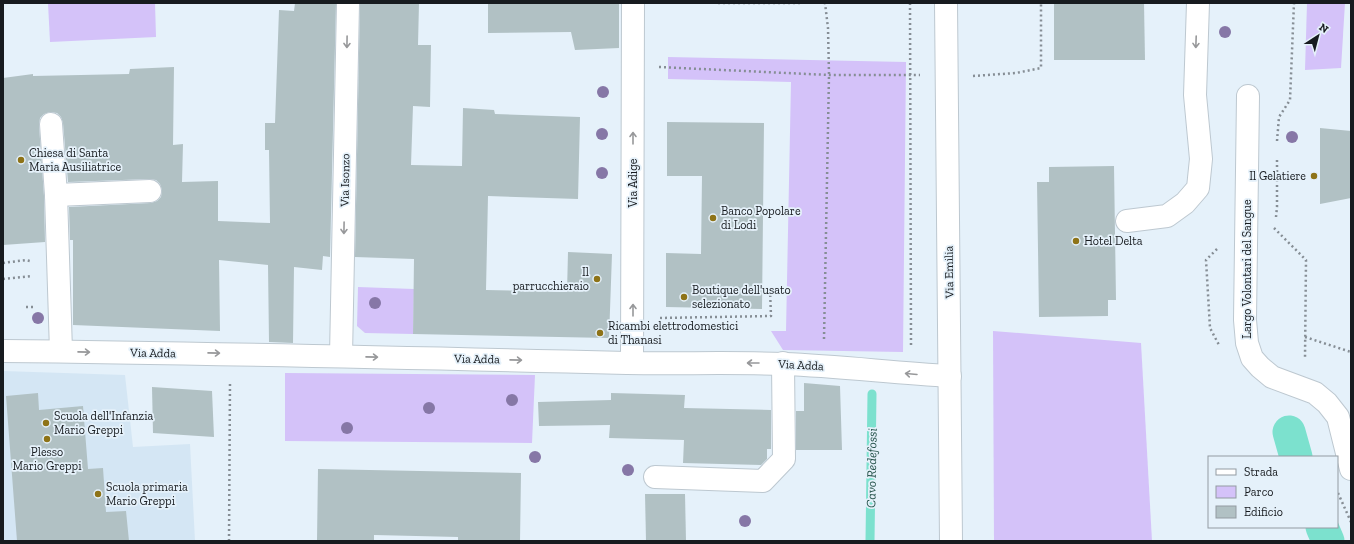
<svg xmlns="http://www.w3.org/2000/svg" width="1354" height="544" font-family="'Zilla Slab',serif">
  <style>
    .built { fill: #d4e6f4 }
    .green { fill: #d4c2f9 }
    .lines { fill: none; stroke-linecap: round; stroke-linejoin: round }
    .stream { stroke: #7ce1ce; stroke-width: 9 }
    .canal { stroke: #7ce1ce; stroke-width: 33 }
    .building { fill: #b1c1c4 }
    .minor-casing { stroke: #bdc8d0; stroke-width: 24 }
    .major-casing { stroke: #bdc8d0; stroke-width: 24 }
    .path { stroke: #868e95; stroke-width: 2.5; stroke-dasharray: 2 3; stroke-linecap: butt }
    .minor { stroke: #fff; stroke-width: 22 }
    .major { stroke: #fff; stroke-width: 22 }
    .tree { fill: #8677a6 }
    .oneway { stroke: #97989a }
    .poi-dot { fill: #8e7317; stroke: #e5f1fa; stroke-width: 1.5 }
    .labels { text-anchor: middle; stroke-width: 3.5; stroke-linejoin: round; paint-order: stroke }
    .poi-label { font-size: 12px; fill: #171b1f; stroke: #e5f1fa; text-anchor: start }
    .street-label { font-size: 12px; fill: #171b1f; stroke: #e5f1fa }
    .water-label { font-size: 13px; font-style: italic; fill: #26534b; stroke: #e5f1fa }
  </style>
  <rect width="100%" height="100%" fill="#e5f1fa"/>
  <path class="built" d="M3 371 125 375 133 447 190 444 195 541H3Z"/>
  <g class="green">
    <path d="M48 3H155L156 37 50 42Z"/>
    <path d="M1307 3H1345L1341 68 1305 70Z"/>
    <path d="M668 57 906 62 903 352 783 350 771 331H786L791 82 668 79Z"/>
    <path d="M358 287 414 289 413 334 365 333 357 326Z"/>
    <path d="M993 331 1141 343 1152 541H994Z"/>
    <path d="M285 373 535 375 532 443 285 441Z"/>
  </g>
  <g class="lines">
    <path class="stream" d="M870 541 872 394"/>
    <g class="canal">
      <path d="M1289 432 1296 457"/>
      <path d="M1322 527 1328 541"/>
    </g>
  </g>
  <g class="building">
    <path d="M295 3H336L330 257 323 256 322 270 294 267 293 343 269 342 268 265 219 260 220 331 73 325V240H70L69 207 151 203 157 201 161 197 162 190 160 184 156 180 149 179 68 182 63 123 61 117 57 113 50 112 44 114 40 118 39 125 44 196 45 242 3 245V78L33 74V76L129 74 130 69 174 67 173 145 183 144 182 182 218 181V221L270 223 269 150H265V123H275L279 10 294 11Z"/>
    <path d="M360 3H419L418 45H431L430 107 413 106 411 165 462 166 463 108 494 110 495 114 580 117 578 199 488 196 486 290 567 292 568 252 612 254 609 338 413 334 414 259 355 257Z"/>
    <path d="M488 3H619V48L575 50 571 32 488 33Z"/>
    <path d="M1054 3H1144L1145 60H1054Z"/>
    <path d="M667 122 764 123 762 309 666 307V253L701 254 702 176H667Z"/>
    <path d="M1320 128 1351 131V198L1320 204Z"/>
    <path d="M1114 166 1116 300H1108V316L1039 317 1037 182H1049V167Z"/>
    <path d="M804 383 840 386 842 450H796V411H804Z"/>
    <path d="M152 387 212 391 214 437 153 433Z"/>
    <path d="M38 393 39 410 83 406 88 469 103 468 106 512 126 511 129 541H17L6 396Z"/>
    <path d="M611 393 685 395 684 408 771 410V449H767V459L761 465 683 463 684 440 609 438 610 425 539 426 538 402 611 400Z"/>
    <path d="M318 469 521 473 520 541H458V537L374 535V541H317Z"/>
    <path d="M645 494H685L686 541H646Z"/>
  </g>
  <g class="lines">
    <defs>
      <g id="minor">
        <path d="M1248 96 1245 320 1247 343 1252 358 1260 367 1272 377 1315 393 1327 403 1338 417 1351 469"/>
        <path d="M51 124 56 195 61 351"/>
        <path d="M56 195 150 191"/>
        <path d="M1127 221 1167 216 1185 203 1198 188 1201 159 1195 95 1198 3"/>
        <path d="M3 351C211 353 419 358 627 363 679 364 731 362 784 364 839 366 894 373 950 376"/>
        <path d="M341 356 348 3"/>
        <path d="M632 363 633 3"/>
        <path d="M655 477 763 481 784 459 783 363"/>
      </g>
      <path id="major" d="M946 3 951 541"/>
    </defs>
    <use href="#minor" class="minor-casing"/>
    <use href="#major" class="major-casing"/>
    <g class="path">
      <path d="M718 3H802"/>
      <path d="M910 3 911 345"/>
      <path d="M659 67 829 75H920"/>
      <path d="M973 76 1016 73 1041 68V3"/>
      <path d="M1277 141 1279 117 1290 100 1294 3"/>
      <path d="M1276 217 1277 207V158"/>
      <path d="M1274 228 1306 260 1305 359"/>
      <path d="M1217 249 1206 260 1210 328 1219 345"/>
      <path d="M3 263 26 260 30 261"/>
      <path d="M3 279 32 276"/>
      <path d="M26 307H33"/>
      <path d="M660 318 771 316 770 290"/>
      <path d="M1305 337 1351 352"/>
      <path d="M824 339 829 75 828 28 825 3"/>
      <path d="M1338 493 1351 522"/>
      <path d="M229 541 230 381"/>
    </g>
    <use href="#minor" class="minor"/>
    <use href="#major" class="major"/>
  </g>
  <g class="tree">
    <circle cx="1225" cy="32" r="6"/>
    <circle cx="603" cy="92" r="6"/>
    <circle cx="602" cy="134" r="6"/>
    <circle cx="1292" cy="137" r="6"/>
    <circle cx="602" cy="173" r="6"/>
    <circle cx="375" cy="303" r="6"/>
    <circle cx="38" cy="318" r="6"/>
    <circle cx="512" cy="400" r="6"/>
    <circle cx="429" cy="408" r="6"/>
    <circle cx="347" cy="428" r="6"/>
    <circle cx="535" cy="457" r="6"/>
    <circle cx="628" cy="470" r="6"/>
    <circle cx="745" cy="521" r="6"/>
  </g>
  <defs><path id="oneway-shaft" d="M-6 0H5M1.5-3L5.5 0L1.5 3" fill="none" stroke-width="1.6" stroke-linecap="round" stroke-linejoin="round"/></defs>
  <g class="oneway">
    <use href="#oneway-shaft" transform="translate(347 42) rotate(91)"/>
    <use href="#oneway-shaft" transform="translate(1196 42) rotate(92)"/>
    <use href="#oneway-shaft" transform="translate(633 138) rotate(-90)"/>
    <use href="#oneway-shaft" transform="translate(344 228) rotate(91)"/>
    <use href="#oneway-shaft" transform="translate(633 310) rotate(-90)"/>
    <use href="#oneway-shaft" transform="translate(84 352) rotate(1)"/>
    <use href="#oneway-shaft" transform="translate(214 353) rotate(1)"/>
    <use href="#oneway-shaft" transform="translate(372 357) rotate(1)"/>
    <use href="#oneway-shaft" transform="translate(516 360) rotate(1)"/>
    <use href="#oneway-shaft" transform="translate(753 363) rotate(-180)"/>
    <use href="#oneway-shaft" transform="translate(911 374) rotate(-175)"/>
  </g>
  <g class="poi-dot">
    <circle cx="21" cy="160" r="4"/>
    <circle cx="1314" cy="176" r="4"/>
    <circle cx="713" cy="218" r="4"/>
    <circle cx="1076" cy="241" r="4"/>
    <circle cx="597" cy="279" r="4"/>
    <circle cx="684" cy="297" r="4"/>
    <circle cx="600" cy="333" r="4"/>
    <circle cx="46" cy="423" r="4"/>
    <circle cx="47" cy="439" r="4"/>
    <circle cx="98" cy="494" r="4"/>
  </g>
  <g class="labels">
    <g class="poi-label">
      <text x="29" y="157">Chiesa di Santa<tspan x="29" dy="14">Maria Ausiliatrice</tspan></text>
      <text x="1306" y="180" text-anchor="end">Il Gelatiere</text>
      <text x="721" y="215">Banco Popolare<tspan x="721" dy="14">di Lodi</tspan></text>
      <text x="1084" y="245">Hotel Delta</text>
      <text x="589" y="276" text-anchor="end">Il<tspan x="589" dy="14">parrucchieraio</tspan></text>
      <text x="692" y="294">Boutique dell'usato<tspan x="692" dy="14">selezionato</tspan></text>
      <text x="608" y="330">Ricambi elettrodomestici<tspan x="608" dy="14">di Thanasi</tspan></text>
      <text x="54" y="420">Scuola dell'Infanzia<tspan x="54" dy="14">Mario Greppi</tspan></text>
      <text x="47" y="456" text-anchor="middle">Plesso<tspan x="47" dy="14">Mario Greppi</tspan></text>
      <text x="106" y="491">Scuola primaria<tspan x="106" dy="14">Mario Greppi</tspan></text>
    </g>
    <g class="street-label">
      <text transform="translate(345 180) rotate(-89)" y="4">Via Isonzo</text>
      <text transform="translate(633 183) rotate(-90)" y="4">Via Adige</text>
      <text transform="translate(1247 269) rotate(-90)" y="4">Largo Volontari del Sangue</text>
      <text transform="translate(949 272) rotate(-91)" y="4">Via Emilia</text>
      <text transform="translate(153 353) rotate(1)" y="4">Via Adda</text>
      <text transform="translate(477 359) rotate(1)" y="4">Via Adda</text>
      <text transform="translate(801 365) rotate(3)" y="4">Via Adda</text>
    </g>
    <g class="water-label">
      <text transform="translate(871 468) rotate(-89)" y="5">Cavo Redefossi</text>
    </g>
  </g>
  <rect width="1354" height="544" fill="none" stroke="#171b1f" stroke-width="8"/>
  <rect x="1208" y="456" width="130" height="72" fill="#e5f1fa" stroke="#939ba2"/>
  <rect x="1216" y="469" width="20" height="6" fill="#ffffff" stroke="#939ba2"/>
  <text x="1244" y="476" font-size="12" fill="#171b1f">Strada</text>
  <rect x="1216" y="486" width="20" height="12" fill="#d4c2f9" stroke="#939ba2"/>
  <text x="1244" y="496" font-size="12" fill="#171b1f">Parco</text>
  <rect x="1216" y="506" width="20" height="12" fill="#b1c1c4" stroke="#939ba2"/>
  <text x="1244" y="516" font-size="12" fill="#171b1f">Edificio</text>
  <g transform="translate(1318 36) rotate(36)" stroke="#e5f1fa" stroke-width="3" paint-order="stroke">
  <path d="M0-3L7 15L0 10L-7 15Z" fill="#171b1f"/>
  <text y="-6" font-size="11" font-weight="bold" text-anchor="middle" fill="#171b1f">N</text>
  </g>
</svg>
